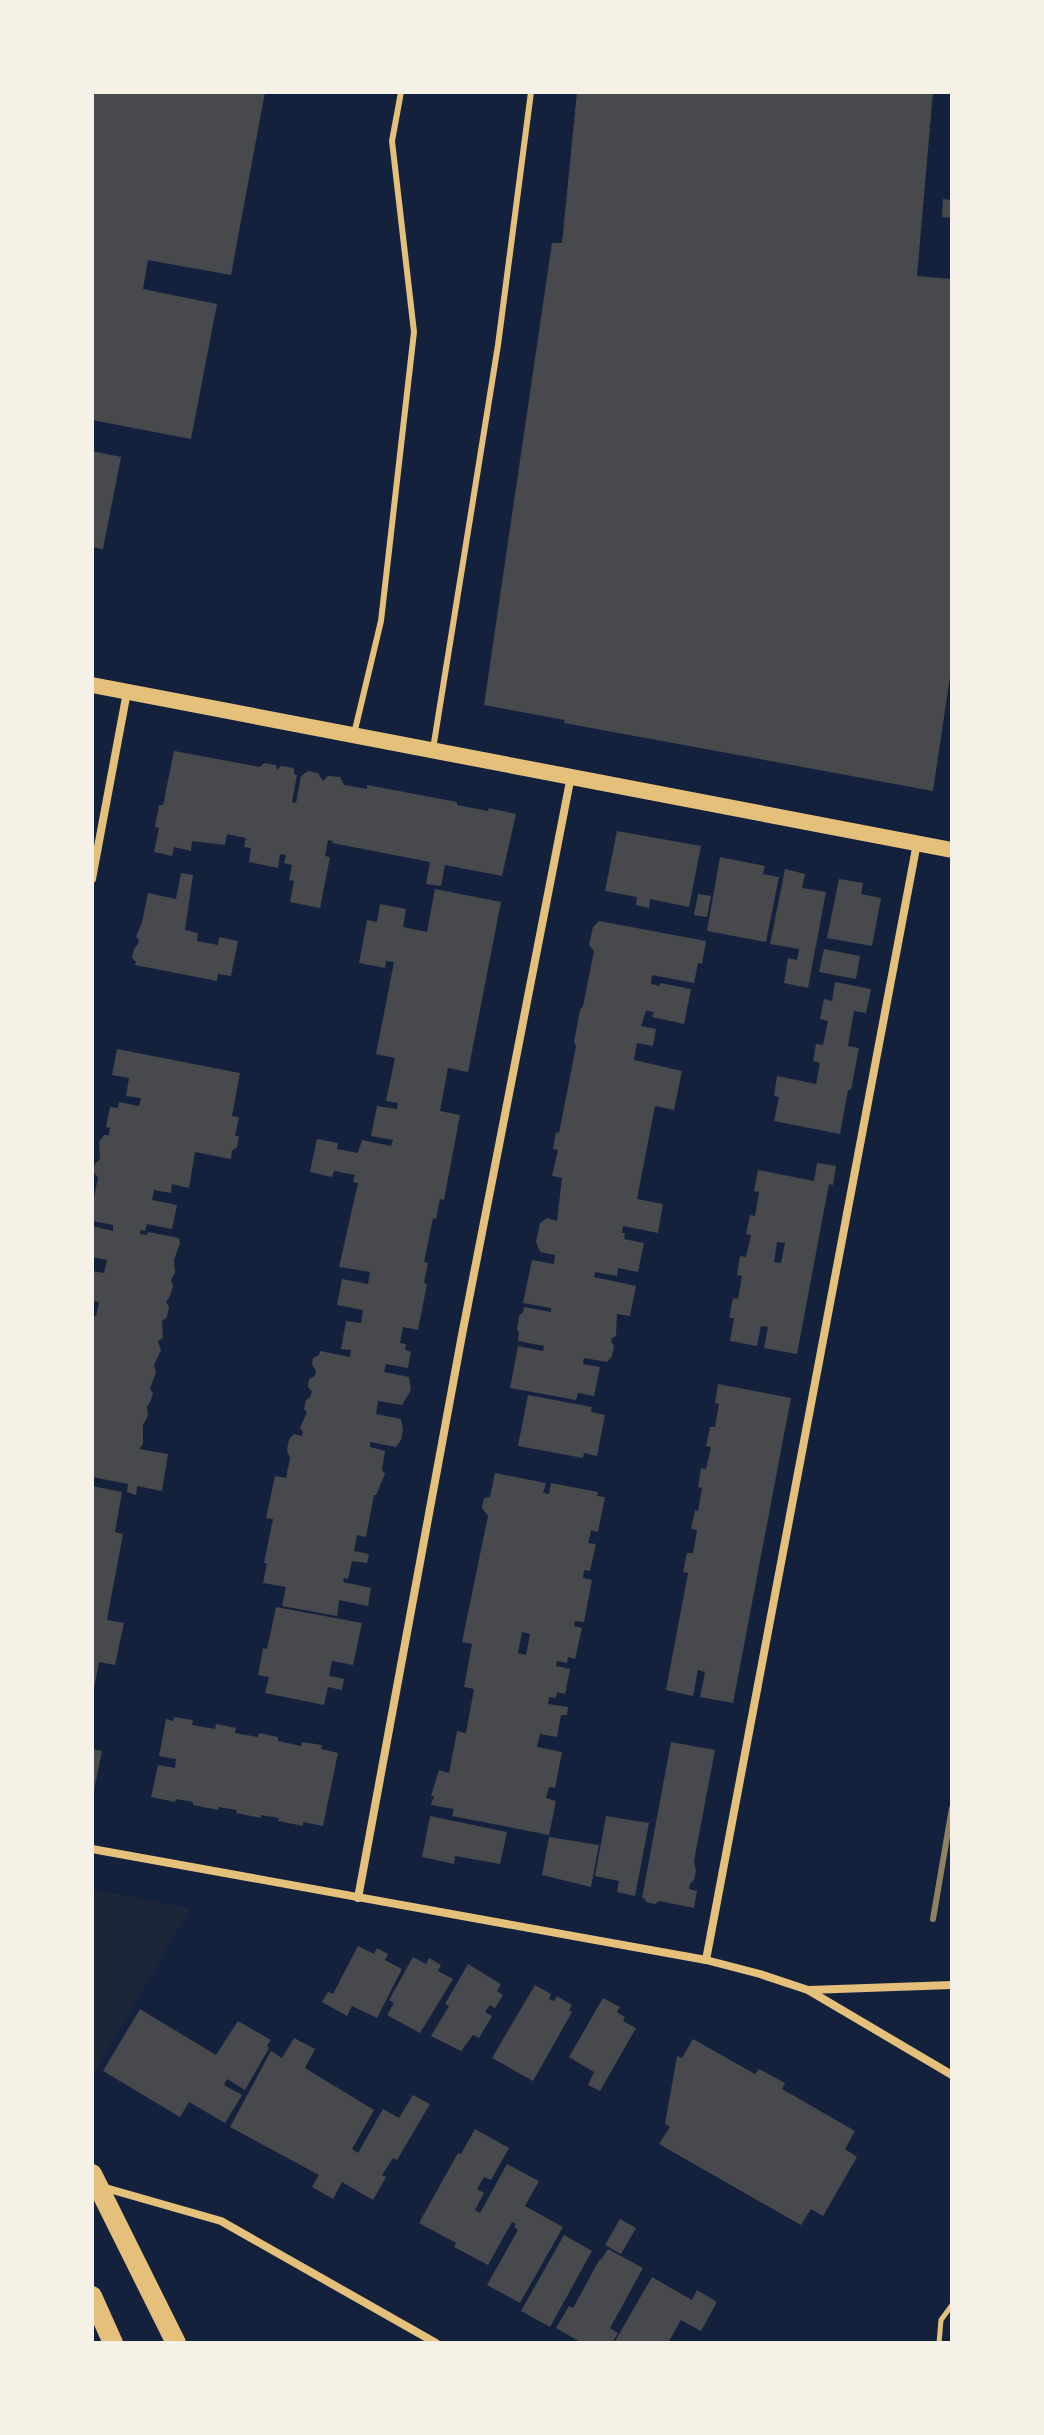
<svg xmlns="http://www.w3.org/2000/svg" width="1044" height="2435" font-family="'Nunito Sans',sans-serif">
  <style>
    .green { fill: #1d2539 }
    .building { fill: #48494c; fill-rule: evenodd }
    .lines { fill: none; stroke-linecap: round; stroke-linejoin: round }
    .path { stroke: #e5c07b; stroke-width: 5 }
    .service { stroke: #e5c07b; stroke-width: 6 }
    .minor { stroke: #e5c07b; stroke-width: 8 }
    .secondary { stroke: #e5c07b; stroke-width: 16 }
    .primary { stroke: #e5c07b; stroke-width: 20 }
    .rail { stroke: #918062; stroke-width: 6 }
  </style>
  <rect width="100%" height="100%" fill="#14213d"/>
  <path class="green" d="M92 1889 190 1908 92 2077Z"/>
  <g class="building">
    <path d="M92 92H265L231 275 148 260 143 289 217 304 191 439 92 420Z"/>
    <path d="M577 92H933L917 276 952 279V663L933 791 564 723 565 720 484 705 552 243H562Z"/>
    <path d="M943 199 952 200V218L942 217Z"/>
    <path d="M92 451 121 457 103 549 92 547Z"/>
    <path d="M174 751 260 767 264 763 276 765 277 770 281 766 294 768V774L297 775 292 802 296 803 301 776 308 771 318 773 323 781 328 776 340 777 344 785 367 789V785L457 802V805L488 811 489 808 516 814 502 876 445 865 441 886 426 884 430 862 332 843 333 841 328 840 325 856 330 857 320 908 290 902 294 881 289 880 292 865 284 863 286 855 280 854 278 868 249 862 251 848 244 847 246 838 227 834 225 845 192 841 191 851 174 847 172 856 154 852 159 828 155 827 159 805H163Z"/>
    <path d="M617 831 701 846 689 907 650 899 649 908 636 905 637 897 605 891Z"/>
    <path d="M720 857 765 866 763 874 779 877 766 942 707 931Z"/>
    <path d="M785 869 805 874 802 888 826 892 808 988 784 983 788 958 797 960 799 949 770 944Z"/>
    <path d="M181 873 193 875 185 930 198 933 197 941 218 945 219 937 238 941 231 976 218 974 217 981 135 965 136 962 132 958 134 949 138 944 139 940 136 937 142 922 148 893 176 899Z"/>
    <path d="M839 879 863 883 861 894 881 898 872 946 827 938Z"/>
    <path d="M435 889 501 902 468 1072 448 1068 440 1111 460 1115 444 1200 440 1199 436 1219 433 1218 424 1262 428 1263 424 1283 427 1284 418 1330 403 1327 400 1343 406 1344 405 1350 411 1352 408 1368 386 1364 384 1372 409 1377 411 1390 402 1405 378 1401 376 1414 401 1419 403 1429 401 1440 396 1447 370 1442V1447L385 1451 382 1470 385 1474 376 1495H374L366 1537 357 1535 354 1551 369 1554 367 1563 352 1561 348 1579 344 1578 343 1582 371 1588 368 1606 339 1600 337 1616 282 1606 286 1587 263 1583 267 1563H264L273 1519 266 1518 275 1476 286 1478 290 1458 287 1450 289 1439 294 1434 302 1436 303 1432 300 1428 307 1412 304 1409 306 1400 310 1397 312 1391 308 1387 309 1379 315 1376 316 1371 312 1365 313 1358 319 1355 320 1351 350 1357 351 1350 341 1349 346 1321 361 1323 363 1310 337 1305 342 1279 368 1284 370 1272 339 1267 358 1183 353 1182 355 1175 334 1171 332 1177 310 1172 317 1139 338 1143 337 1149 358 1153 362 1140 391 1146 393 1140 371 1136 377 1106 397 1109 398 1103 386 1101 395 1058 376 1054 394 962 386 961 385 968 359 963 367 920 377 922 380 904 406 909 403 927 427 932Z"/>
    <path d="M698 894 711 896 707 917 694 915Z"/>
    <path d="M599 921 706 941 702 964 698 963 694 983 652 975 651 984 660 986V983L691 989 684 1024 652 1017 654 1012 646 1011 641 1026 656 1029 653 1046 637 1043 634 1060 682 1071 674 1110 655 1106 637 1199 663 1204 658 1233 623 1226 622 1233H625L624 1239 644 1243 638 1272 618 1268 617 1276 595 1272 594 1277 636 1286 630 1316 617 1314 616 1336 612 1338 611 1341 614 1346 612 1356 607 1362 584 1358 583 1364 600 1367 594 1396 578 1393 576 1400 510 1388 518 1346 543 1351 544 1346 518 1341 519 1333 517 1329 519 1316 523 1312 524 1307 551 1312V1308L523 1303 532 1260 554 1264 555 1255 540 1252 536 1242 540 1223 547 1218 557 1221 562 1178 552 1176 558 1150 553 1149 556 1132 559 1133 576 1046 574 1042 580 1010 583 1006 594 951 589 945 593 927Z"/>
    <path d="M824 949 860 956 856 979 819 972Z"/>
    <path d="M835 982 871 989 866 1013 854 1011 848 1046 859 1048 851 1090H848L840 1134 774 1121 779 1097 774 1096 777 1076 816 1084 820 1063 813 1061 816 1044 823 1045 828 1021 820 1019 824 999 832 1001Z"/>
    <path d="M117 1049 240 1073 232 1116 239 1117 235 1136H239L237 1147 232 1151 231 1159 195 1152 189 1188 172 1184 171 1193 154 1190 152 1200 177 1205 172 1229 147 1224 145 1231 140 1230V1234L147 1235 148 1232 179 1238 180 1243 174 1260 175 1273 171 1280 173 1286 170 1296 166 1302 169 1307 167 1317 162 1321 163 1338 158 1341 161 1350 154 1365 156 1372 150 1389 153 1393 151 1400 147 1407 148 1416 143 1425V1444L139 1449 168 1454 162 1491 137 1486 136 1495 127 1492 128 1484 92 1477V1316H96L99 1302 92 1301V1271L104 1273 107 1260 92 1257V1226L113 1231V1225L92 1221V1207L98 1178 93 1171 95 1164 100 1159 99 1142 104 1135H109L110 1128 106 1127 110 1107 118 1108 119 1102 139 1106 141 1098 126 1096 129 1078 112 1075Z"/>
    <path d="M817 1163 836 1166 833 1185 829 1184 797 1354 764 1348 768 1327 761 1326 757 1346 730 1341 734 1318H729L733 1298 738 1299 742 1276 737 1275 740 1256 746 1257 751 1235 746 1234 750 1215 755 1216 759 1192 754 1191 758 1170 814 1181ZM777 1242 785 1243 781 1263 774 1262Z"/>
    <path d="M718 1384 791 1398 733 1703 700 1697 705 1672 698 1670 693 1696 666 1690 688 1573 683 1572 687 1553H693L697 1530 691 1529 695 1510 698 1511 702 1488 698 1487 701 1468 706 1469 711 1447 706 1446 710 1427H715L719 1404 715 1403Z"/>
    <path d="M528 1395 592 1407 591 1412 605 1415 597 1456 584 1453 583 1458 518 1446Z"/>
    <path d="M495 1473 546 1483 543 1493 549 1494 551 1483 598 1492 597 1496 605 1497 598 1532 591 1530 590 1536 588 1543 596 1544 590 1571 584 1570 583 1578 592 1580 584 1622 575 1621 574 1626 582 1628 575 1659 568 1657 567 1663 557 1661 556 1666 570 1669 565 1694 557 1692 556 1698 549 1697 548 1704 568 1707 567 1715H561L557 1737 540 1734 537 1747 562 1752 555 1788 549 1787 546 1798 556 1801 549 1835 452 1816 454 1809 431 1805 434 1796H431L439 1770 449 1773 457 1731 466 1733 474 1689 464 1687 472 1644 462 1642 488 1516 482 1508 484 1498 490 1497ZM522 1632 530 1634 526 1655 518 1653Z"/>
    <path d="M92 1486 122 1492 115 1532 123 1534 107 1620 124 1623 115 1665 99 1662 94 1689Z"/>
    <path d="M276 1607 362 1623 353 1665 332 1661 329 1676 344 1679 342 1690 328 1687 324 1705 265 1693 269 1677 258 1675 263 1648 267 1649Z"/>
    <path d="M174 1717 193 1720 192 1725 215 1729 216 1724 236 1728 235 1733 258 1737 259 1733 278 1737V1741L301 1746 302 1742 322 1745 321 1749 338 1753 323 1826 303 1822V1826L278 1821 279 1818 261 1815V1818L236 1813 237 1810 218 1807V1810L193 1805V1802L176 1799 175 1802 151 1797 158 1765 175 1768 176 1759 159 1756 166 1719 173 1721Z"/>
    <path d="M671 1742 715 1750 694 1861 696 1871 694 1880 690 1884 689 1889 697 1891 694 1908 659 1901 655 1904 646 1902 645 1899 642 1898Z"/>
    <path d="M92 1749 102 1751 93 1795H92Z"/>
    <path d="M430 1816 507 1832 500 1864 455 1856 454 1864 422 1857Z"/>
    <path d="M606 1816 649 1823 635 1896 617 1892 619 1881 595 1876Z"/>
    <path d="M549 1837 599 1845 591 1887 542 1875Z"/>
    <path d="M358 1946 374 1954 377 1948 388 1954 385 1960 402 1969 377 2018 352 2006 347 2016 322 2002 328 1992 333 1994Z"/>
    <path d="M413 1957 426 1964 429 1958 441 1965 438 1971 453 1979 420 2033 387 2015 394 2003 389 2000Z"/>
    <path d="M468 1964 501 1984 497 1991 503 1995 495 2008 490 2005 485 2012 492 2016 479 2038 473 2035 461 2051 431 2036 449 2006 445 2004Z"/>
    <path d="M535 1985 551 1994 549 1999 554 2001 557 1996 572 2005 569 2010 572 2012 533 2081 492 2058Z"/>
    <path d="M603 1998 620 2007 617 2012 625 2017 623 2021 636 2028 600 2091 588 2085 594 2072 569 2057Z"/>
    <path d="M140 2009 216 2055 238 2021 271 2040 267 2046 269 2048 245 2090 227 2079 224 2085 242 2095 225 2123 189 2102 180 2117 103 2071Z"/>
    <path d="M294 2038 315 2049 305 2068 374 2110 352 2149 358 2153 383 2109 399 2118 413 2095 430 2104 397 2160 393 2158 382 2175 386 2177 373 2200 342 2182 333 2199 312 2187 319 2175 230 2127 271 2051 282 2058Z"/>
    <path d="M693 2039 755 2074 759 2069 785 2083 782 2089 855 2131 845 2149 857 2157 823 2216 811 2209 801 2225 659 2144 670 2127 665 2124 677 2056 682 2058Z"/>
    <path d="M475 2129 509 2148 491 2180 484 2177 477 2189 484 2193 475 2210 480 2213 507 2164 539 2181 525 2206 563 2227 520 2303 487 2285 518 2230 514 2227 516 2224 512 2222 488 2265 454 2247 456 2243 419 2223 458 2153 461 2154Z"/>
    <path d="M620 2219 636 2228 621 2254 605 2245Z"/>
    <path d="M564 2235 592 2251 550 2327 521 2311Z"/>
    <path d="M608 2249 643 2268 610 2328 618 2333 612 2343H582L556 2328 569 2306 573 2308 600 2259 601 2260Z"/>
    <path d="M652 2277 692 2300 697 2290 717 2302 701 2331 681 2320 668 2343H614Z"/>
  </g>
  <g class="lines">
    <path class="path" d="M939 2343 941 2320 952 2305"/>
    <g class="service">
      <path d="M354 734 381 621 414 332 392 141 401 92"/>
      <path d="M433 749 498 345 531 92"/>
    </g>
    <g class="minor">
      <path d="M92 879 127 692"/>
      <path d="M92 1849 706 1960 760 1974 808 1990 952 2075"/>
      <path d="M358 1898 462 1335 571 776"/>
      <path d="M706 1960 917 843"/>
      <path d="M809 1990 952 1985"/>
      <path d="M102 2187 221 2221 436 2343"/>
    </g>
    <path class="secondary" d="M92 685 952 850"/>
    <g class="primary">
      <path d="M92 2174 176 2343"/>
      <path d="M92 2296 113 2343"/>
    </g>
    <path class="rail" d="M933 1919 952 1808"/>
  </g>
  <rect width="1044" height="2435" fill="none" stroke="#f6f1e7" stroke-width="188"/>
</svg>
